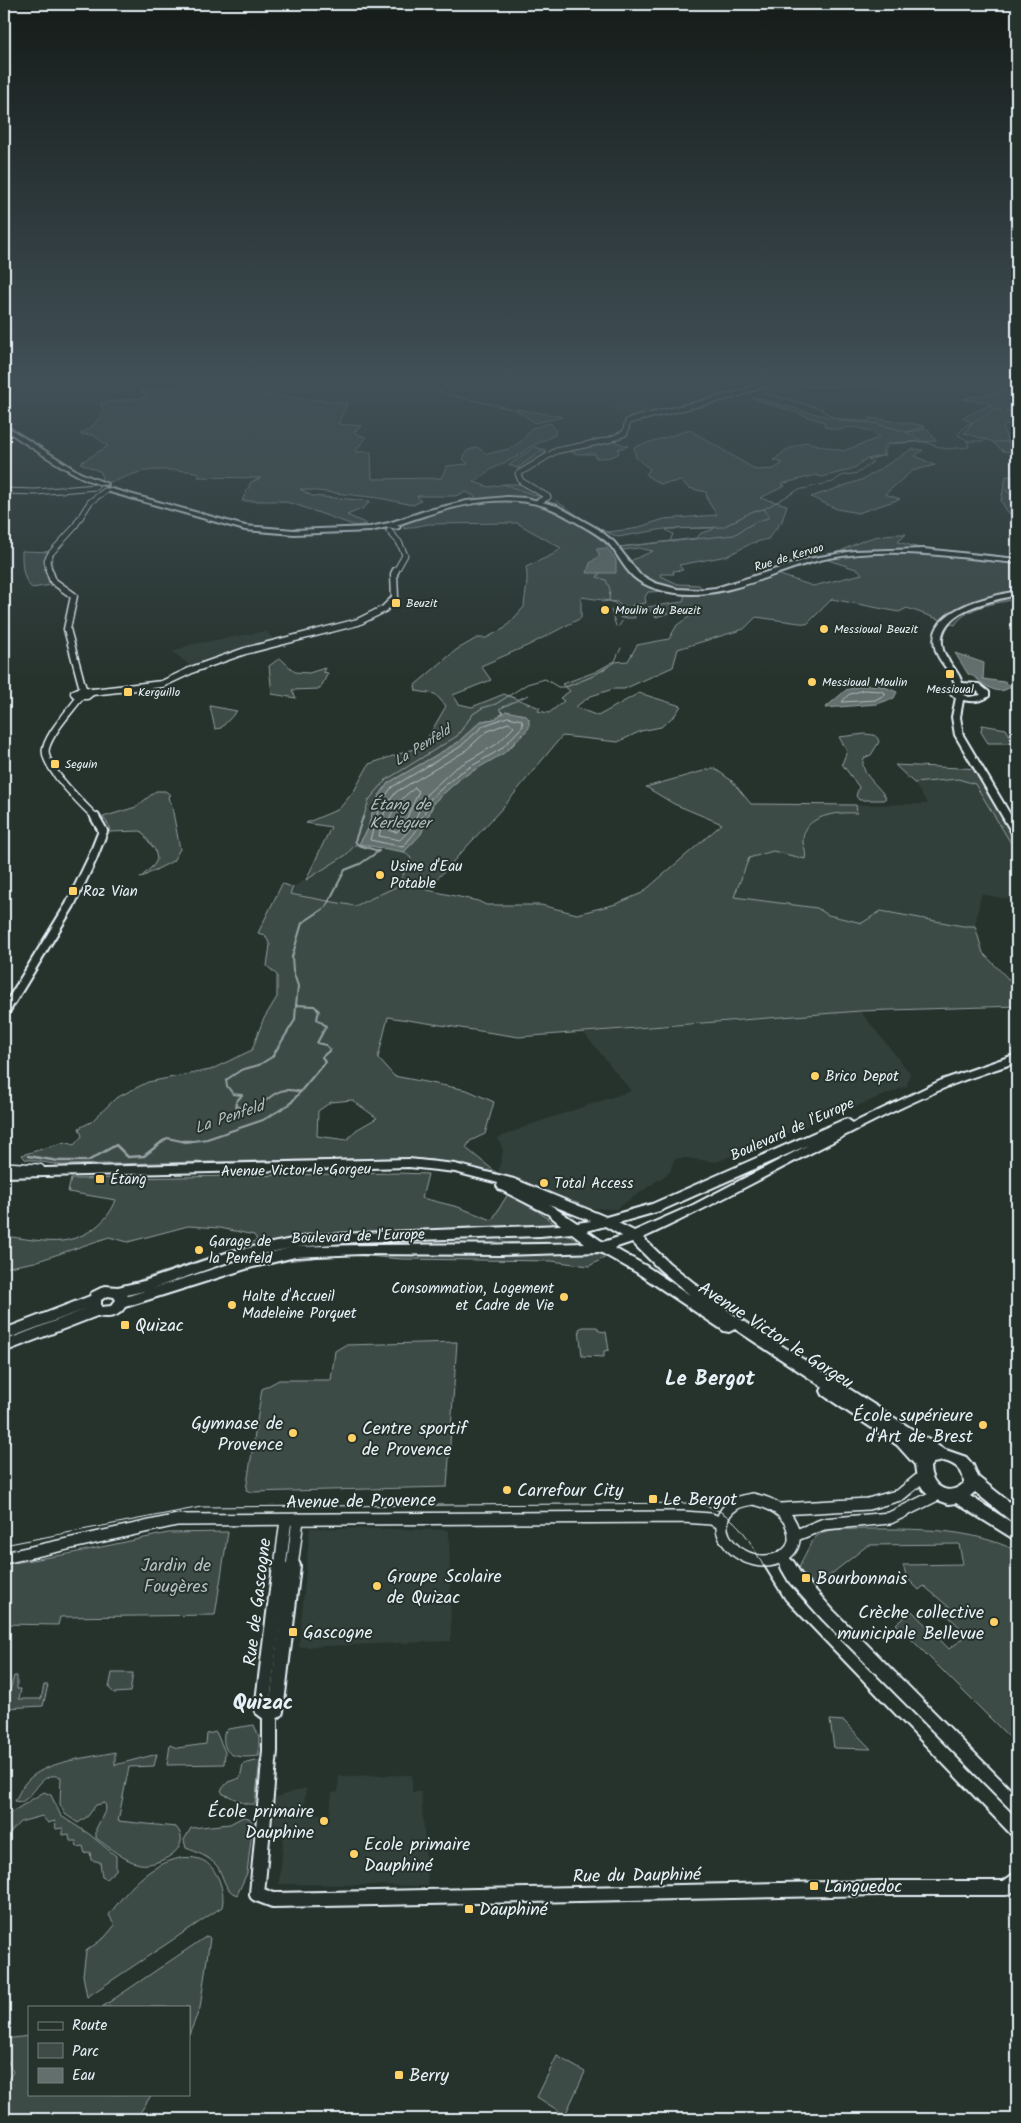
<svg xmlns="http://www.w3.org/2000/svg" width="1021" height="2123" font-family="Kalam,sans-serif">
  <style>
    .built { fill: #333f3a }
    .green { fill: #3e4b47; stroke: #939ea0; fill-rule: evenodd }
    .water { fill: #636f6d; stroke: #98a3a5 }
    .lines { fill: none; stroke-linecap: round; stroke-linejoin: round }
    .shore { stroke: #b3bdc0; stroke-width: 1 }
    .stream-far2 { stroke: #98a3a5; stroke-width: 1 }
    .stream-far1 { stroke: #98a3a5; stroke-width: 2 }
    .stream { stroke: #98a3a5; stroke-width: 2.5 }
    .minor-far4-casing { stroke: #e8f1f8; stroke-width: 7 }
    .minor-far3-casing { stroke: #e8f1f8; stroke-width: 9 }
    .minor-far2-casing { stroke: #e8f1f8; stroke-width: 12 }
    .minor-far1-casing { stroke: #e8f1f8; stroke-width: 14 }
    .minor-casing { stroke: #e8f1f8; stroke-width: 18 }
    .major-casing { stroke: #e8f1f8; stroke-width: 4 }
    .minor-far4 { stroke: #26332d; stroke-width: 5 }
    .minor-far3 { stroke: #26332d; stroke-width: 6 }
    .minor-far2 { stroke: #26332d; stroke-width: 8 }
    .minor-far1 { stroke: #26332d; stroke-width: 11 }
    .minor { stroke: #26332d; stroke-width: 14 }
    .major { fill: #26332d; fill-rule: evenodd }
    .tram-far1 { stroke: #e8f1f8; stroke-width: 1 }
    .tram { stroke: #e8f1f8; stroke-width: 2 }
    .poi-dot { fill: #ffd166; stroke: #26332d; stroke-width: 2 }
    .labels { text-anchor: middle; stroke-width: 4; stroke-linejoin: round; paint-order: stroke }
    .far-street-label { font-size: 12px; fill: #e8f1f8; stroke: #26332d }
    .far-poi-label { font-size: 12px; fill: #e8f1f8; stroke: #26332d; text-anchor: start }
    .far-water-label { font-size: 14px; font-style: italic; fill: #b3bdc0; stroke: #26332d }
    .poi-label { font-size: 15px; fill: #e8f1f8; stroke: #26332d; text-anchor: start }
    .street-label { font-size: 15px; fill: #e8f1f8; stroke: #26332d }
    .water-label { font-size: 16px; font-style: italic; fill: #b3bdc0; stroke: #26332d }
    .near-poi-label { font-size: 18px; fill: #e8f1f8; stroke: #26332d; text-anchor: start }
    .near-street-label { font-size: 18px; fill: #e8f1f8; stroke: #26332d }
    .near-park-label { font-size: 18px; fill: #b5bfc3; stroke: #26332d }
    .near-quarter-label { font-size: 21px; font-weight: bold; fill: #e8f1f8; stroke: #26332d }
  </style>
  <rect width="100%" height="100%" fill="#26332d"/>
  <filter id="ink" filterUnits="userSpaceOnUse"><feTurbulence type="fractalNoise" baseFrequency=".02" numOctaves="2"/><feDisplacementMap in="SourceGraphic" scale="10" xChannelSelector="R" yChannelSelector="G"/><feConvolveMatrix kernelMatrix="1 2 1 2 8 2 1 2 1" color-interpolation-filters="sRGB"/></filter>
  <g filter="url(#ink)">
    <g class="built">
      <path d="M615 403 642 404 661 411 639 417 615 412Z"/>
      <path d="M266 631 275 641 193 668 173 652 189 645Z"/>
      <path d="M958 779 975 784 1017 853V898L1007 899 981 894 975 926H963L881 911 863 923 828 915 817 908 734 897 749 858 773 851 807 852 803 840 807 829 816 819 838 812 857 813 856 805 928 804 914 783Z"/>
      <path d="M356 844 404 852 411 858 398 886 355 906 289 893 293 887 346 855Z"/>
      <path d="M860 1011 910 1073 907 1086 716 1162 686 1158 674 1159 670 1172 616 1209 588 1208 511 1177 498 1174 503 1150 498 1138 532 1124 631 1091 584 1033Z"/>
      <path d="M310 1528 449 1530 451 1641 299 1647Z"/>
      <path d="M412 1775V1792H421L428 1886 279 1884 285 1825 274 1824 276 1797 306 1788 303 1814H330L332 1793 338 1792 339 1776Z"/>
    </g>
    <g class="green">
      <path d="M225 382H245L260 394 347 403 338 424 362 426 354 431 356 434 366 437 355 452H371L372 479 441 478 447 466 468 464 463 459 467 451 477 447 487 454 509 449 522 441 532 428 550 423 555 429V435L528 448 520 455 490 470 474 482 489 487 505 484H520L542 497 535 499 495 497 469 502 476 497 466 492 455 496H417L421 501 413 505 379 498 300 489 312 496 370 501 364 508 347 515 367 524 356 526 294 504 280 501H242L251 482 261 478 198 477 200 474C192 469 150 469 140 472 129 475 118 481 106 483L102 481 101 472 80 463 108 446 93 435 80 434 92 427 104 410 100 403 148 397 141 391Z"/>
      <path d="M801 382H875L879 387H802Z"/>
      <path d="M1017 382V418L1003 428 1011 452 1003 451 991 441 964 433 972 423 962 418 993 404 963 399 1001 391Z"/>
      <path d="M754 397C787 406 838 423 870 421L869 418 922 425 925 427 906 432 928 429 936 441 887 444 883 448V455L864 460 856 467 846 471 822 477 816 475 781 484 785 486 760 498 787 505 782 521 768 539 752 543 727 556 679 565 683 570 673 571 674 574H660L661 576 678 584 699 585 704 590 774 573 813 586 862 574 859 570 825 559C856 544 870 533 906 534L898 542 920 548 1017 563V599C997 603 967 606 955 625L907 608 899 612 832 599 807 624 756 617 744 629 678 649 673 667 624 689H613L591 696 575 707 598 716 639 693 681 706 675 715 661 727 641 731 618 742 562 736 505 805 427 890 478 901 486 905H541L577 914 616 904 642 893 722 824 674 804 646 787 714 768 732 781 751 804 856 805 857 813C839 812 804 814 803 840 803 848 807 850 805 859L773 851 749 858 734 897 817 908 828 915 862 923 881 911 963 926H975L983 953 1017 988V1006L860 1011 519 1037 388 1017 378 1058 394 1076 467 1090 494 1102 485 1134 470 1141 466 1148 498 1174 432 1160 401 1158 60 1165 25 1159 22 1155 65 1142 74 1145 82 1136 79 1128 91 1122 116 1098 148 1082 210 1070 252 1050 263 1020 277 997V975L267 966 270 945 265 935 258 933 282 884 293 887 290 894 355 906 398 886 411 858 404 852 421 834 434 802 461 778 510 748 529 728 504 713 495 719 481 721 457 743 388 783 375 802 368 829 359 844H356L346 855 306 880 331 827 306 823 339 809 354 791 369 764 423 746 446 706 435 694 416 691 415 685 456 650 477 638H486L505 628 524 607C525 593 529 580 526 567L554 554 561 548 517 523 428 524 404 529 403 524 409 521C472 504 515 484 575 522 597 535 609 545 625 565L630 564 632 560 653 551 638 548 624 550 620 547 697 538 701 533 712 530 714 528 664 529 618 537 607 532 633 529 664 519 717 515 708 501 706 492 689 488 681 481 660 484 646 475 650 469 636 458 634 447 690 430 756 470 774 469 783 463 774 460 786 450 806 442 843 451 879 438C871 429 850 424 840 430L825 427 824 422 752 398ZM686 590 683 602 647 607 656 617 686 608 696 612 677 625 669 639 637 645 628 661 613 662 595 672 562 684 570 691 560 698 564 701 549 713 538 711 540 708 504 694 472 707 459 704 453 695 491 680 481 666 529 645 581 618V597L617 602 622 607 620 618H635L632 605 646 603 645 597 648 592ZM352 1100 377 1118 356 1130 347 1140 317 1136 318 1111 331 1102Z"/>
      <path d="M515 409 560 416 562 417 535 423Z"/>
      <path d="M612 441 628 446 618 449 619 453C613 458 603 458 596 458L595 454H577L564 449Z"/>
      <path d="M534 447 546 450 543 452 548 453 522 470 509 465Z"/>
      <path d="M912 449 923 450 915 456 935 465 912 471 885 494 900 499 858 513 837 509 811 497 864 479Z"/>
      <path d="M1006 476 1015 477 1011 486 1017 488 1015 494 1017 521 1007 511 1001 501Z"/>
      <path d="M22 551 54 552C49 562 53 574 58 584L32 588C22 579 22 564 22 551Z"/>
      <path d="M280 658 295 672 309 673 325 668 323 672 328 673 320 689 292 690 296 698 272 694 269 666Z"/>
      <path d="M210 706 237 711 221 728 215 729Z"/>
      <path d="M982 725 1006 729 1014 743H988L981 732Z"/>
      <path d="M865 734C873 735 877 734 879 742L871 755 864 758C858 773 879 785 886 798L883 800H859L856 796 859 787 842 764 847 751 839 737Z"/>
      <path d="M895 765 982 769 1017 826V853L975 784 958 779 914 783Z"/>
      <path d="M156 791H165L171 795 168 796 169 801 171 802 180 849 173 861 140 878 154 865 157 859 155 850 141 831 109 832 110 827 103 817 136 807Z"/>
      <path d="M398 1173 428 1174 422 1198 458 1207 492 1220 508 1194 539 1212 581 1244 584 1254 596 1252 608 1256 589 1266 552 1261 401 1259 346 1254 287 1261 241 1271 145 1300 139 1280 242 1246 241 1243H251L257 1240 254 1235 220 1228 188 1226 128 1242 109 1237 35 1262 4 1268V1236C21 1238 46 1243 62 1241 86 1238 108 1222 116 1200L68 1192 71 1179Z"/>
      <path d="M583 1327H597L599 1331 606 1332 609 1350 604 1351V1357L582 1356 579 1329Z"/>
      <path d="M457 1342 447 1487 251 1492 246 1490 262 1389 279 1380H331L335 1351 345 1345Z"/>
      <path d="M861 1529C915 1529 968 1527 1017 1551V1745L896 1624 912 1611 949 1649 968 1635 945 1613 950 1608 924 1586 919 1590 907 1578 903 1565 963 1564 959 1544 868 1545 815 1587 799 1570V1568C817 1527 818 1530 861 1529Z"/>
      <path d="M228 1532 215 1615 60 1617 58 1625 4 1624V1568L7 1564 68 1554 168 1533Z"/>
      <path d="M112 1673H133L130 1692 114 1693 109 1688Z"/>
      <path d="M14 1676H17V1689H21L19 1699H41L44 1685H48L43 1706 5 1708Z"/>
      <path d="M830 1720 844 1721 871 1749 834 1748Z"/>
      <path d="M254 1725 259 1737V1756C240 1758 221 1759 224 1733L228 1729Z"/>
      <path d="M216 1732 225 1752 224 1764 167 1765 170 1745 177 1748 206 1744 207 1734Z"/>
      <path d="M115 1752V1765L157 1754 154 1766 129 1767 118 1821 176 1827C195 1848 158 1867 140 1864 124 1861 109 1847 96 1838V1829L106 1809 105 1803 96 1805 88 1816 78 1823 65 1814 60 1804 61 1777C40 1770 37 1795 21 1802L15 1801C19 1793 23 1784 30 1778 51 1760 89 1758 115 1752Z"/>
      <path d="M260 1760 255 1804C243 1806 234 1797 223 1794L221 1790 228 1782 240 1778 243 1764Z"/>
      <path d="M44 1792 51 1795 61 1816 89 1834 116 1856V1870L106 1879 102 1877 100 1862 91 1860 90 1852 85 1854 83 1846 77 1847 76 1841H70L69 1834 63 1835V1828L56 1829 55 1821 48 1823 42 1816 20 1822 4 1839V1820L7 1815Z"/>
      <path d="M243 1817 249 1818 253 1823 247 1873 237 1895C224 1891 224 1876 217 1866 209 1857 197 1852 186 1848L184 1840 191 1828 230 1824Z"/>
      <path d="M180 1858C188 1857 196 1857 204 1861 217 1868 226 1892 222 1907L87 1997 83 1975 86 1951 105 1937 115 1925 109 1915C127 1890 148 1865 180 1858Z"/>
      <path d="M207 1936 210 1938 200 2008 189 2035V2007H102Z"/>
      <path d="M29 2036V2094H152L136 2119H4V2085L13 2072 4 2054V2039Z"/>
      <path d="M557 2056 585 2072 565 2115 537 2097Z"/>
    </g>
    <g class="water">
      <path d="M607 548 616 560V573H587L590 563 600 555 596 549Z"/>
      <path d="M955 653 984 663 983 679 1004 682 1011 686C995 701 978 676 968 674Z"/>
      <path d="M864 685 882 686 897 692 894 698 877 704 825 708 846 690Z"/>
      <path d="M506 711 525 715 529 719V728L504 753 461 778 434 802 421 834 404 852 359 844 368 829 375 802 388 783 457 743 481 721 495 719Z"/>
    </g>
    <g class="lines">
      <g class="shore">
        <path d="M864 690 881 691 886 694 875 700 842 702 848 695Z"/>
        <path d="M508 717 522 720 523 726 501 749 458 774 431 798 416 831 403 847 370 840 380 804 392 787 460 747 483 726Z"/>
        <path d="M509 723 514 727 497 744 454 769 427 794 411 828 400 840 379 836 386 806 396 792 464 752 486 732Z"/>
        <path d="M415 788 419 791 404 824 397 832 390 831C387 811 400 799 415 788Z"/>
      </g>
      <g class="stream-far2">
        <path d="M427 382 443 392"/>
        <path d="M765 387 769 392 767 394 823 409 821 410 841 421 874 423 904 431 920 440"/>
        <path d="M445 394 512 409"/>
        <path d="M967 441H984"/>
        <path d="M994 442H1010L1016 448"/>
        <path d="M1011 461 1014 450"/>
        <path d="M518 468 543 449"/>
        <path d="M503 484 540 497"/>
        <path d="M1006 490 1017 501"/>
        <path d="M556 501 592 525 611 534"/>
        <path d="M670 541 673 534 666 530 668 529 723 527 753 511 764 509"/>
        <path d="M618 547 734 535 755 522 768 518 769 515 764 509 798 490 833 482 841 476 858 473 873 462 868 460 885 455V450L890 443 921 441 946 449 969 447 967 440 958 435C966 420 982 422 992 410L1013 411 1017 414"/>
        <path d="M600 573 597 577 606 580 610 589 609 601 615 603 625 617 619 626"/>
        <path d="M602 602 609 601"/>
        <path d="M611 610 616 626"/>
        <path d="M504 714 499 709 528 695"/>
        <path d="M363 819 369 800 386 780 457 736 473 714 482 708 496 704 527 684 545 679 558 687H566L591 677 614 663 621 648"/>
      </g>
      <g class="stream-far1">
        <path d="M296 1005 295 1020 272 1057 259 1065 241 1070 226 1080 227 1086 233 1094 242 1095 236 1102V1106L249 1111C272 1102 272 1084 301 1092"/>
        <path d="M161 1143 167 1138 186 1142 207 1139 263 1120 290 1104 325 1062 322 1057 330 1050 326 1045 317 1043 326 1026 317 1019 319 1010 314 1006 296 1005 298 986 293 971 292 957 302 923 326 907 345 870 360 864 379 851 358 845 355 841 363 817"/>
      </g>
      <g class="stream">
        <path d="M183 1141H191"/>
        <path d="M28 1156 58 1161H88L116 1145 128 1157 144 1156 163 1141"/>
      </g>
      <defs>
        <g id="minor-far4">
          <path d="M4 491 36 492 96 487"/>
          <path d="M538 502 548 497 521 481 518 474 556 451 609 440 625 433 628 421 739 394 768 382"/>
          <path d="M389 531 399 542 405 555 396 571"/>
          <path d="M49 571 47 560 51 553 73 529 90 502 105 491"/>
        </g>
        <g id="minor-far3">
          <path d="M49 570 53 581 74 596 67 629 83 689"/>
          <path d="M83 689 92 692 87 696H77L74 693Z"/>
          <path d="M92 692 162 684 194 669 245 651 358 622 384 609 395 598 394 574 396 570"/>
          <path d="M81 696C71 710 50 732 46 748 41 766 84 805 97 819"/>
        </g>
        <path id="minor-far2" d="M4 1013 70 905 92 859 103 831 95 817"/>
        <g id="minor-far1">
          <path d="M4 1168 39 1170"/>
          <path d="M753 1499C762 1501 770 1503 778 1509 793 1519 803 1545 783 1556 746 1577 698 1527 735 1504 740 1501 747 1500 753 1499Z"/>
          <path d="M781 1509 868 1504 900 1495 922 1477"/>
          <path d="M794 1536 824 1524 890 1518 939 1494"/>
          <path d="M782 1556 789 1567"/>
          <path d="M4 1558 177 1520 683 1517 711 1519 721 1523"/>
          <path d="M280 1567 286 1520"/>
          <path d="M292 1567 298 1519"/>
        </g>
        <g id="minor">
          <path d="M788 1566 795 1578 828 1615 1017 1806"/>
          <path d="M270 1715V1751L257 1894 273 1900 879 1888H1006L1017 1880"/>
          <path d="M270 1715 262 1709 280 1566"/>
          <path d="M270 1715 276 1711 293 1566"/>
        </g>
        <g id="major">
          <path d="M4 425 80 473 108 484C95 492 19 439 4 429Z"/>
          <path d="M108 488 245 526 294 530 370 527 389 523 425 511 467 501 507 497 526 498 557 506 598 529 614 542 639 574 655 583 677 589 697 590 716 588 808 559 854 551 924 549 1017 559V563C955 557 892 546 829 558 778 568 730 600 676 593 660 591 639 585 629 572 621 563 617 553 609 544 600 535 589 530 578 523 567 517 556 510 544 506 496 491 443 509 397 525L400 527 397 529 388 527 370 531 294 534 245 530 106 491 105 490Z"/>
          <path d="M1017 591V595C990 601 933 611 943 650 947 662 959 671 962 683L979 684 989 692V696C982 702 972 702 963 700L960 717 963 735 1017 826V836L1012 833 955 735 952 717 956 698 950 693 951 687 955 685 954 681C950 670 939 662 936 651 923 609 988 597 1017 591ZM965 687 974 688 981 695 969 697 958 692 959 689Z"/>
          <path d="M1017 1054V1062C995 1070 971 1077 949 1086 845 1131 746 1190 643 1238L669 1263 734 1315 943 1449 966 1457 973 1465 978 1477 1017 1508V1524L1012 1522 975 1492 970 1496 1017 1526V1541L956 1503 949 1504 932 1498 923 1489 917 1479 915 1465 897 1445 823 1395 821 1391 823 1387 735 1329 729 1332 724 1331 636 1272 600 1252 501 1255 361 1254 295 1257 249 1268 125 1307C118 1318 108 1318 97 1316L4 1352V1341L88 1308 4 1340V1329L90 1296 91 1293 105 1286 118 1287 144 1281 232 1251 312 1235 561 1225 548 1214 499 1189 497 1186 498 1183 455 1172 409 1167 4 1177V1169L409 1159 455 1164 514 1179 606 1217 652 1204 843 1120 847 1119 853 1123 942 1080ZM808 1145 693 1205 634 1231 618 1223 660 1211ZM549 1204 591 1221 577 1223ZM605 1226 622 1236 603 1242 587 1231ZM572 1233 585 1243C489 1246 393 1243 297 1247L356 1242 540 1236ZM632 1242 659 1269 690 1295 646 1266 614 1248ZM290 1248 248 1258 154 1288 234 1260ZM144 1291 128 1296 127 1295ZM107 1296 114 1297 116 1300 111 1306 101 1307V1300ZM944 1461C956 1464 964 1471 964 1483 948 1498 931 1486 930 1467L933 1463Z"/>
        </g>
      </defs>
      <use href="#minor-far4" class="minor-far4-casing"/>
      <use href="#minor-far3" class="minor-far3-casing"/>
      <use href="#minor-far2" class="minor-far2-casing"/>
      <use href="#minor-far1" class="minor-far1-casing"/>
      <use href="#minor" class="minor-casing"/>
      <use href="#major" class="major-casing"/>
      <use href="#minor-far4" class="minor-far4"/>
      <use href="#minor-far3" class="minor-far3"/>
      <use href="#minor-far2" class="minor-far2"/>
      <use href="#minor-far1" class="minor-far1"/>
      <use href="#minor" class="minor"/>
      <use href="#major" class="major"/>
      <path class="tram-far1" d="M4 1545 201 1507 698 1503C736 1513 747 1535 764 1567"/>
      <path class="tram" d="M764 1566 785 1600 1017 1842"/>
    </g>
  </g>
  <linearGradient id="sky" x2="0" y2="1"><stop stop-color="#151c19"/><stop offset="0.56" stop-color="#415057"/><stop offset="1" stop-color="#415057" stop-opacity="0"/></linearGradient>
  <rect width="1021" height="679" fill="url(#sky)"/>
  <g class="poi-dot">
    <rect x="391" y="598" width="10" height="10" rx="2.5"/>
    <circle cx="605" cy="610" r="5"/>
    <circle cx="824" cy="629" r="5"/>
    <rect x="945" y="669" width="10" height="10" rx="2.5"/>
    <circle cx="812" cy="682" r="5"/>
    <rect x="123" y="687" width="10" height="10" rx="2.5"/>
    <rect x="50" y="759" width="10" height="10" rx="2.5"/>
    <circle cx="380" cy="875" r="5"/>
    <rect x="68" y="886" width="10" height="10" rx="2.5"/>
    <circle cx="815" cy="1076" r="5"/>
    <rect x="95" y="1174" width="10" height="10" rx="2.5"/>
    <circle cx="544" cy="1183" r="5"/>
    <circle cx="199" cy="1250" r="5"/>
    <circle cx="564" cy="1297" r="5"/>
    <circle cx="232" cy="1305" r="5"/>
    <rect x="120" y="1320" width="10" height="10" rx="2.5"/>
    <circle cx="983" cy="1425" r="5"/>
    <circle cx="293" cy="1433" r="5"/>
    <circle cx="352" cy="1438" r="5"/>
    <circle cx="507" cy="1490" r="5"/>
    <rect x="648" y="1494" width="10" height="10" rx="2.5"/>
    <rect x="801" y="1573" width="10" height="10" rx="2.5"/>
    <circle cx="377" cy="1586" r="5"/>
    <circle cx="994" cy="1622" r="5"/>
    <rect x="288" y="1627" width="10" height="10" rx="2.5"/>
    <circle cx="324" cy="1821" r="5"/>
    <circle cx="354" cy="1854" r="5"/>
    <rect x="809" y="1881" width="10" height="10" rx="2.5"/>
    <rect x="464" y="1904" width="10" height="10" rx="2.5"/>
    <rect x="394" y="2070" width="10" height="10" rx="2.5"/>
  </g>
  <g class="labels">
    <g class="far-street-label">
      <text transform="translate(789 557) rotate(-17)" y="4">Rue de Kervao</text>
    </g>
    <g class="far-poi-label">
      <text x="406" y="607">Beuzit</text>
      <text x="615" y="614">Moulin du Beuzit</text>
      <text x="834" y="633">Messioual Beuzit</text>
      <text x="822" y="686">Messioual Moulin</text>
      <text x="950" y="693" text-anchor="middle">Messioual</text>
      <text x="138" y="696">Kerguillo</text>
      <text x="65" y="768">Seguin</text>
    </g>
    <g class="far-water-label">
      <text transform="translate(422 745) rotate(-32)" y="5">La Penfeld</text>
    </g>
    <g class="poi-label">
      <text x="390" y="871">Usine d'Eau<tspan x="390" dy="17">Potable</tspan></text>
      <text x="83" y="896">Roz Vian</text>
      <text x="825" y="1081">Brico Depot</text>
      <text x="110" y="1184">Étang</text>
      <text x="554" y="1188">Total Access</text>
      <text x="209" y="1246">Garage de<tspan x="209" dy="17">la Penfeld</tspan></text>
      <text x="554" y="1293" text-anchor="end">Consommation, Logement<tspan x="554" dy="17">et Cadre de Vie</tspan></text>
      <text x="242" y="1301">Halte d'Accueil<tspan x="242" dy="17">Madeleine Porquet</tspan></text>
    </g>
    <g class="street-label">
      <text transform="translate(792 1129) rotate(-24)" y="5">Boulevard de l'Europe</text>
      <text transform="translate(296 1170) rotate(-1)" y="5">Avenue Victor le Gorgeu</text>
      <text transform="translate(358 1236) rotate(-2)" y="5">Boulevard de l'Europe</text>
    </g>
    <g class="water-label">
      <text x="400" y="810">Étang de<tspan x="400" dy="18">Kerleguer</tspan></text>
      <text transform="translate(229 1116) rotate(-19)" y="6">La Penfeld</text>
    </g>
    <g class="near-poi-label">
      <text x="135" y="1331">Quizac</text>
      <text x="973" y="1421" text-anchor="end">École supérieure<tspan x="973" dy="21">d'Art de Brest</tspan></text>
      <text x="283" y="1429" text-anchor="end">Gymnase de<tspan x="283" dy="21">Provence</tspan></text>
      <text x="362" y="1434">Centre sportif<tspan x="362" dy="21">de Provence</tspan></text>
      <text x="517" y="1496">Carrefour City</text>
      <text x="663" y="1505">Le Bergot</text>
      <text x="387" y="1582">Groupe Scolaire<tspan x="387" dy="21">de Quizac</tspan></text>
      <text x="816" y="1584">Bourbonnais</text>
      <text x="984" y="1618" text-anchor="end">Crèche collective<tspan x="984" dy="21">municipale Bellevue</tspan></text>
      <text x="303" y="1638">Gascogne</text>
      <text x="314" y="1817" text-anchor="end">École primaire<tspan x="314" dy="21">Dauphine</tspan></text>
      <text x="364" y="1850">Ecole primaire<tspan x="364" dy="21">Dauphiné</tspan></text>
      <text x="824" y="1892">Languedoc</text>
      <text x="479" y="1915">Dauphiné</text>
      <text x="409" y="2081">Berry</text>
    </g>
    <g class="near-street-label">
      <text transform="translate(776 1335) rotate(33)" y="6">Avenue Victor le Gorgeu</text>
      <text transform="translate(361 1501) rotate(-1)" y="6">Avenue de Provence</text>
      <text transform="translate(257 1602) rotate(-83)" y="6">Rue de Gascogne</text>
      <text transform="translate(637 1875) rotate(-1)" y="6">Rue du Dauphiné</text>
    </g>
    <g class="near-park-label">
      <text x="176" y="1571">Jardin de<tspan x="176" dy="21">Fougères</tspan></text>
    </g>
    <g class="near-quarter-label">
      <text x="710" y="1385">Le Bergot</text>
      <text x="263" y="1709">Quizac</text>
    </g>
  </g>
  <rect width="1021" height="2123" fill="none" stroke="#26332d" stroke-width="20"/>
  <rect x="10" y="10" width="1001" height="2103" fill="none" stroke="#e8f1f8" stroke-width="2" filter="url(#ink)"/>
  <rect x="28" y="2006" width="162" height="90" fill="#26332d" stroke="#747f7e"/>
  <rect x="38" y="2022" width="25" height="8" fill="#26332d" stroke="#747f7e"/>
  <text x="72" y="2030" font-size="15" fill="#e8f1f8">Route</text>
  <rect x="38" y="2043" width="25" height="15" fill="#3e4b47" stroke="#747f7e"/>
  <text x="72" y="2056" font-size="15" fill="#e8f1f8">Parc</text>
  <rect x="38" y="2068" width="25" height="15" fill="#636f6d" stroke="#747f7e"/>
  <text x="72" y="2080" font-size="15" fill="#e8f1f8">Eau</text>
</svg>
